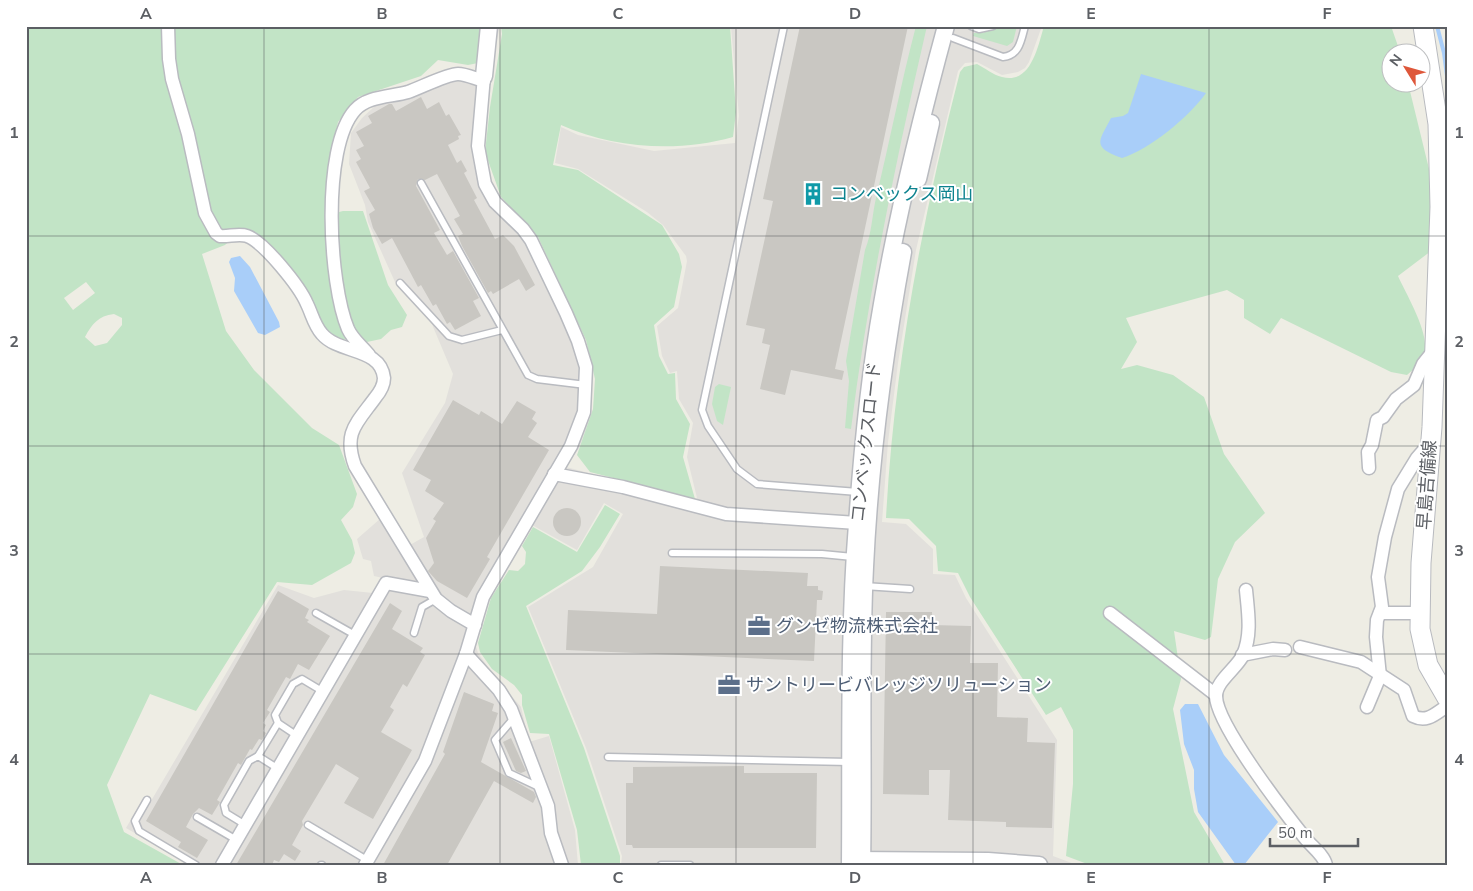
<svg xmlns="http://www.w3.org/2000/svg" width="1473" height="891" font-family="'Nunito Sans','Noto Sans JP',sans-serif">
  <style>
    .industrial { fill: #e2e0dc }
    .green { fill: #c2e4c6; fill-rule: evenodd }
    .water { fill: #a9cef9 }
    .lines { fill: none; stroke-linecap: round; stroke-linejoin: round }
    .stream { stroke: #a9cef9; stroke-width: 4 }
    .building { fill: #c9c7c2 }
    .service-casing { stroke: #b9bbc0; stroke-width: 9 }
    .minor-casing { stroke: #b9bbc0; stroke-width: 15 }
    .tertiary-casing { stroke: #b9bbc0; stroke-width: 19 }
    .secondary-casing { stroke: #b8babf; stroke-width: 21 }
    .service { stroke: #fff; stroke-width: 6 }
    .minor { stroke: #fff; stroke-width: 12 }
    .tertiary { stroke: #fff; stroke-width: 16 }
    .secondary { stroke: #fff; stroke-width: 19 }
    .grid { fill: none; stroke: #5c5f64; stroke-width: 1; stroke-opacity: 0.55 }
    .labels { text-anchor: middle; stroke-width: 4; stroke-linejoin: round; paint-order: stroke }
    .culture-label { font-size: 18px; fill: #0d838f; stroke: #fff; text-anchor: start }
    .street-label { font-size: 18px; fill: #5c5f64; stroke: #fff }
    .service-label { font-size: 18px; fill: #4e5e75; stroke: #fff; text-anchor: start }
    .neatline { fill: none; stroke: #5c5f64; stroke-width: 2 }
    .grid-label { font-size: 16px; text-anchor: middle; font-weight: bold; fill: #5c5f64 }
  </style>
  <rect width="100%" height="100%" fill="#eeede4"/>
  <path class="industrial" d="M483 26H498L499 30 487 91 482 145 489 180 495 194 537 238 570 306 584 342 592 370 591 408 587 427 579 448 566 467 698 502 687 457 693 423 679 399 677 371 670 373 662 356 657 326 678 308 687 261 686 256 663 225 647 212 578 169 555 163 561 127 578 135 654 151 735 143 739 116 731 27 1042 26 1029 62 1025 68 1018 72 1002 75 977 62 965 63 958 71 916 250 898 363 888 442 882 522 906 524 933 549V574L955 575 966 598 1057 740 1053 856 1077 865H621L622 856 586 748 528 607 593 567 623 514 604 503 577 550 532 525 490 598 475 643 478 653 495 677 521 707 529 742 549 736 575 830 578 865H189L126 828 144 797 151 801 278 585 314 598 344 590 373 593 383 578 374 576 371 561 363 559 357 539 388 512 408 546 424 537 402 473 445 403 453 374 431 322 395 282 368 222 365 205 349 164 351 133 362 118 375 106 420 89 455 77 470 81 478 87Z"/>
  <g class="green">
    <path d="M26 26H480L482 40 478 63 468 65 438 60 421 76 358 97 338 122 330 158 326 233 335 213 343 211H363L388 285 407 315 402 327 391 330 381 339 367 342 342 339 328 334 318 321 310 297 242 229 225 245 202 254 226 331 254 370 312 428 339 445 357 494 353 507 341 520 352 540 355 553 351 563 312 585 277 582 196 711 150 694 107 785 124 832 183 865H26ZM86 282 95 293 73 310 64 298ZM114 314 122 318V325L107 343 95 346 85 337C92 324 98 316 114 314Z"/>
    <path d="M501 26H730L736 112 733 137C677 153 613 148 561 125L553 165 578 170 662 225 679 254 682 267 674 307 654 325 659 356 668 374 675 373 676 399 690 424 683 457 695 499 590 472 577 455 593 409 595 379 586 340 538 237 501 197 485 152 490 107 502 34Z"/>
    <path d="M916 26H927C896 160 868 293 851 429L845 428 849 381 846 361 865 250C872 233 872 215 876 198 890 140 901 83 916 26Z"/>
    <path d="M1000 26H1017L1013 42 1007 46 973 36 974 33H983Z"/>
    <path d="M1044 26H1391L1400 52H1390V82L1408 83 1430 173 1431 251 1398 276C1406 294 1431 335 1424 354 1421 363 1414 369 1407 375L1391 372 1281 318 1270 334 1244 318V300L1227 290 1126 318 1137 342 1121 369 1137 365 1173 375 1204 397 1224 454 1265 513 1235 542 1218 579 1211 637 1205 640 1174 631 1181 679 1173 709 1194 812 1225 865H1090L1066 856 1073 784V730L1061 707 1046 715 970 597 958 573 938 571 936 546 909 519 886 518C894 367 922 219 960 72L964 67 977 64C985 68 993 75 1002 77 1031 85 1038 46 1044 26Z"/>
    <path d="M719 384 731 387 723 425 717 421 712 404 715 387Z"/>
    <path d="M605 505 620 514 600 547 582 571 526 606 584 748 620 856V865H581L577 830 549 734 530 733 522 705V695L514 685 492 669 480 652 478 643 491 598 509 570 518 571 525 564 526 552 522 546 533 527 577 552Z"/>
  </g>
  <g class="water">
    <path d="M1141 74 1206 93C1190 116 1149 150 1122 158 1090 147 1100 140 1111 118L1123 116 1128 113Z"/>
    <path d="M240 256 250 267 279 322 280 327 265 335 258 333 234 291 235 278 229 262 231 258Z"/>
    <path d="M1185 704H1198L1224 755 1278 822 1244 865H1236L1198 812 1194 789V770L1184 744 1180 710Z"/>
  </g>
  <g class="lines">
    <path class="stream" d="M1437 26 1444 53 1447 76"/>
  </g>
  <g class="building">
    <path d="M800 26H908L835 369 844 371 842 380 791 370 785 395 760 389 770 345 762 343 765 329 746 325 773 201 763 199Z"/>
    <path d="M421 97 427 109 439 102 446 116 449 114 461 135 458 136 459 139 448 145 457 163 461 160 467 171 464 173 477 198 474 200 495 239 503 235 514 246 535 285 526 291 519 279 493 294 491 291 488 293 462 246 458 236 463 234 454 219 460 216 437 174 425 180 418 179 416 186 440 230 434 233 447 255 453 251 479 298 473 301 481 316 455 330 450 322 447 324 436 304 433 306 421 285 418 287 392 238 382 244 373 228 369 214 375 210 364 191 370 188 356 162 361 159 356 150 364 146 356 132 372 123 368 116 389 104H392L396 111Z"/>
    <path d="M453 400 479 415 481 411 502 424 517 401 536 412 532 419 537 423 528 437 549 450 487 557 490 559 467 598 437 581 428 571 434 563 426 538 436 521 433 519 444 503 425 491 431 480 413 470Z"/>
    <circle cx="567" cy="522" r="14"/>
    <path d="M660 566 808 573 807 586H818V590L823 591 822 600H817L814 661 566 650 568 610 657 614Z"/>
    <path d="M278 591 309 609 305 618 309 620 307 622 330 636 309 670 298 664 290 679 286 677 267 710 270 712 263 723 266 725 263 731 266 733 262 740 259 739 252 750 250 749 241 765 238 763 217 800 220 802 212 815 199 808 193 814 186 827 208 840 197 858 178 847 181 842 146 821Z"/>
    <path d="M390 603 402 611 392 629 423 648 420 652 425 655 407 687 403 684 390 707 394 710 381 732 412 750 373 819 344 803 359 778 336 764 302 821 303 825 292 845 301 851 295 861 284 854 279 862 274 860 272 865H236Z"/>
    <path d="M886 612H932V625L971 626 970 663H998L997 717 1028 718 1027 742 1055 743 1052 828 1006 827V822L948 820 950 770H929V795L883 794Z"/>
    <path d="M464 692 494 704 492 711 498 713 481 762 534 792 536 797 533 803 494 781 447 865H383L445 754 443 752Z"/>
    <path d="M511 738 526 771 521 773 516 771 503 742Z"/>
    <path d="M744 766V773H817L816 848H633L632 845H626V783H633V767Z"/>
  </g>
  <g class="lines">
    <defs>
      <g id="service">
        <path d="M784 26 702 410 708 426 737 469 757 484 858 492"/>
        <path d="M971 26 979 29 993 26"/>
        <path d="M953 38 1003 57C1020 55 1021 40 1025 26"/>
        <path d="M421 183 528 375 537 379 586 385"/>
        <path d="M400 283 449 336 462 340 502 330"/>
        <path d="M672 553 822 554 853 557"/>
        <path d="M864 586 910 589"/>
        <path d="M316 613 355 635"/>
        <path d="M414 633 422 607 436 599"/>
        <path d="M514 718 495 740 509 773 541 788"/>
        <path d="M296 735 278 723 275 715 293 684 302 679 322 691"/>
        <path d="M258 756 278 723"/>
        <path d="M608 757 850 762"/>
        <path d="M147 800 135 821 139 831 196 865"/>
        <path d="M197 817 235 839"/>
        <path d="M244 824 226 813 224 805 249 761 258 756 277 768"/>
        <path d="M308 825 367 860"/>
        <path d="M321 865H322"/>
        <path d="M661 865H690"/>
      </g>
      <g id="minor">
        <path d="M168 26 169 59 172 79 188 134 205 213 216 233 220 236C228 237 239 233 247 236 264 242 300 287 307 304 312 314 314 325 322 334 339 354 381 347 384 378 384 386 380 392 375 398 356 424 343 433 355 466L436 599 451 611 475 625"/>
        <path d="M369 355C362 346 353 340 348 329 329 284 321 148 355 110 367 96 391 97 408 92 420 88 447 74 458 74 466 74 476 79 484 81"/>
        <path d="M1369 468 1368 452 1372 445 1377 420 1383 417 1396 399 1414 385 1423 364 1435 349"/>
        <path d="M554 474 623 487 726 514 857 523"/>
        <path d="M1246 590C1248 612 1252 634 1243 655 1237 668 1216 681 1216 696 1216 724 1285 813 1305 838 1311 846 1324 855 1326 865"/>
        <path d="M1110 613 1216 695"/>
        <path d="M1380 613H1419"/>
        <path d="M1300 647 1361 662 1404 690 1413 716C1427 723 1435 714 1447 706"/>
        <path d="M466 654 499 690 511 709 548 806 551 833 562 865"/>
        <path d="M1242 655 1273 649 1285 650"/>
        <path d="M1367 707 1380 676 1376 637 1377 620 1382 607 1378 577 1385 537 1398 489 1417 458 1431 442"/>
        <path d="M222 865 386 583 430 591"/>
        <path d="M365 865 425 761 466 654 483 597 571 446 584 412 586 367 578 341 566 313 531 240 523 229 495 202 485 184 478 146 484 76"/>
      </g>
      <g id="tertiary">
        <path d="M484 76 489 26"/>
        <path d="M918 179 931 123"/>
        <path d="M851 860 988 861 1039 865"/>
        <path d="M850 865C851 751 848 638 857 524 862 451 869 377 882 304 898 210 921 118 946 26"/>
        <path d="M862 865C864 766 860 666 865 567 870 462 884 355 903 252"/>
      </g>
      <path id="secondary" d="M1423 26 1438 124 1440 207 1432 427 1421 563 1420 629 1428 665 1447 698"/>
    </defs>
    <use href="#service" class="service-casing"/>
    <use href="#minor" class="minor-casing"/>
    <use href="#tertiary" class="tertiary-casing"/>
    <use href="#secondary" class="secondary-casing"/>
    <use href="#service" class="service"/>
    <use href="#minor" class="minor"/>
    <use href="#tertiary" class="tertiary"/>
    <use href="#secondary" class="secondary"/>
  </g>
  <path class="grid" d="M264 26V865M500 26V865M736 26V865M973 26V865M1209 26V865M26 236H1447M26 446H1447M26 654H1447"/>
  <defs>
    <symbol id="building-bare" viewBox="-9 -9 18 18"><path d="M-4-6H4V6H1V3H-1V6H-4ZM-2.5-4.3h1.7v1.8h-1.7ZM.8-4.3h1.7v1.8H.8ZM-2.5-1h1.7V.8h-1.7ZM.8-1h1.7V.8H.8Z" fill="#0f9aa8" stroke="#fff" stroke-width="2.5" paint-order="stroke"/></symbol>
    <symbol id="office-bare" viewBox="-9 -9 18 18"><path d="M-6-3h4V-5.5h4V-3h4V5H-6ZM-1-4.5V-3h2v-1.5ZM-6 0V1H6V0Z" fill="#5c6f8a" stroke="#fff" stroke-width="2.5" paint-order="stroke"/></symbol>
  </defs>
  <g fill-rule="evenodd">
    <use href="#building-bare" x="797" y="178" width="32" height="32"/>
    <use href="#office-bare" x="743" y="610" width="32" height="32"/>
    <use href="#office-bare" x="713" y="669" width="32" height="32"/>
  </g>
  <g class="labels">
    <g class="culture-label">
      <text x="830" y="200">コンベックス岡山</text>
    </g>
    <g class="street-label">
      <text transform="translate(866 442) rotate(-84)" y="6">コンベックスロード</text>
      <text transform="translate(1427 485) rotate(-86)" y="6">早島吉備線</text>
    </g>
    <g class="service-label">
      <text x="776" y="632">グンゼ物流株式会社</text>
      <text x="746" y="691">サントリービバレッジソリューション</text>
    </g>
  </g>
  <rect width="1473" height="891" fill="none" stroke="#ffffff" stroke-width="55"/>
  <g transform="translate(1406 68) rotate(307)"><circle r="24" fill="#ffffff" stroke="#bebfc1"/>
  <path d="M0-4L9 19L0 12L-9 19Z" fill="#de573a"/>
  <text y="-8" font-size="14" font-weight="bold" text-anchor="middle" fill="#5c5f64">N</text>
  </g>
  <path d="M1270 838v8h88v-8" fill="none" stroke="#5c5f64" stroke-width="2.5"/>
  <text x="1278" y="838" font-size="15" fill="#5c5f64" stroke="#ffffff" stroke-width="4" paint-order="stroke">50 m</text>
  <rect x="28" y="28" width="1418" height="836" class="neatline"/>
  <g class="grid-label">
    <text x="146" y="19">A</text>
    <text x="382" y="19">B</text>
    <text x="618" y="19">C</text>
    <text x="855" y="19">D</text>
    <text x="1091" y="19">E</text>
    <text x="1327" y="19">F</text>
    <text x="14" y="138">1</text>
    <text x="1459" y="138">1</text>
    <text x="14" y="347">2</text>
    <text x="1459" y="347">2</text>
    <text x="14" y="556">3</text>
    <text x="1459" y="556">3</text>
    <text x="14" y="765">4</text>
    <text x="1459" y="765">4</text>
    <text x="146" y="883">A</text>
    <text x="382" y="883">B</text>
    <text x="618" y="883">C</text>
    <text x="855" y="883">D</text>
    <text x="1091" y="883">E</text>
    <text x="1327" y="883">F</text>
  </g>
</svg>
